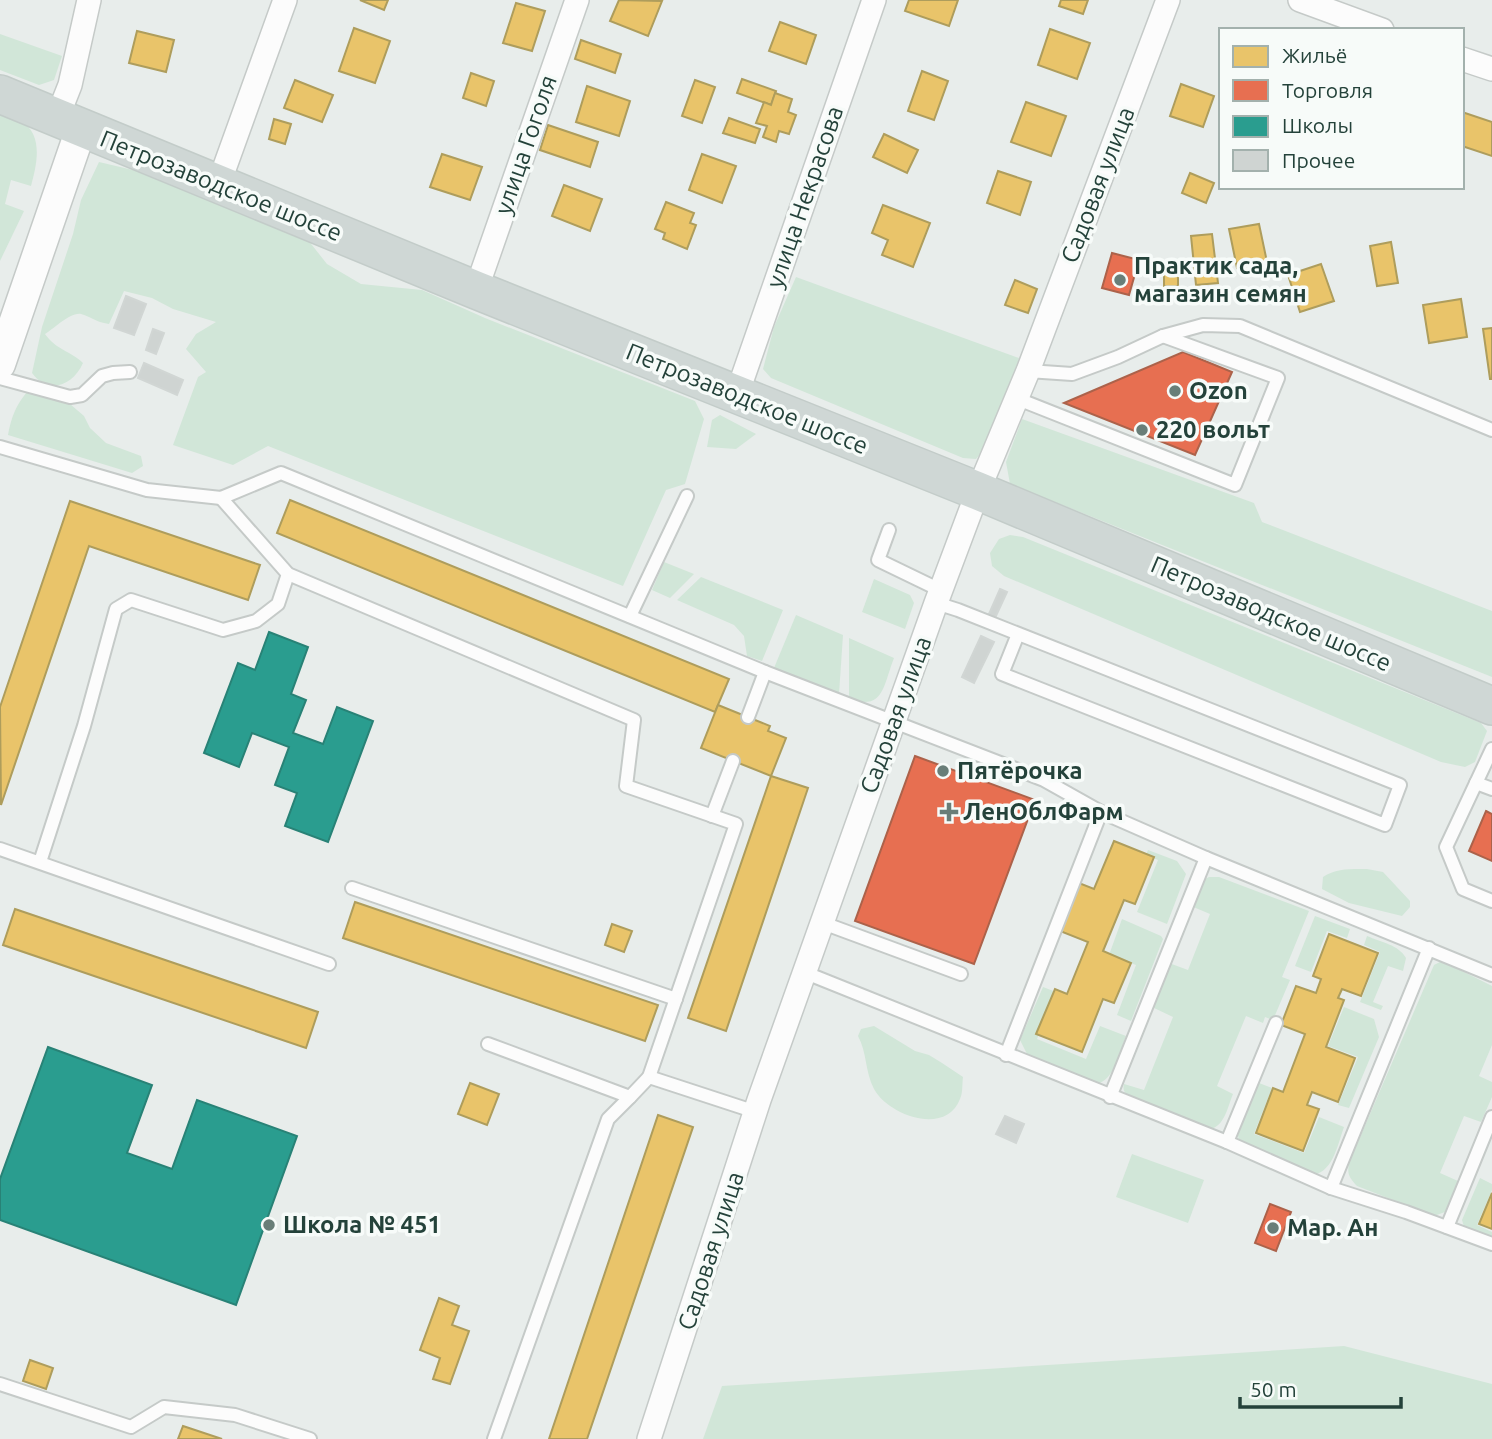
<svg xmlns="http://www.w3.org/2000/svg" width="1492" height="1439" font-family="Ubuntu,sans-serif">
  <style>
    .green { fill: #d1e6d8 }
    .homes { fill: #e9c46a; stroke: #ae9d5c; stroke-width: 2 }
    .shops { fill: #e76f51; stroke: #ac624a; stroke-width: 2 }
    .schools { fill: #2a9d8f; stroke: #288276; stroke-width: 2 }
    .building { fill: #cfd4d2; stroke: #d1d6d4; stroke-width: 2 }
    .lines { fill: none; stroke-linecap: round; stroke-linejoin: round }
    .service-casing { stroke: #c5cac8; stroke-width: 16 }
    .minor-casing { stroke: #c5cac8; stroke-width: 26 }
    .tertiary-casing { stroke: #c5cac8; stroke-width: 33 }
    .primary-casing { stroke: #c3ccc9; stroke-width: 40 }
    .service { stroke: #fcfcfc; stroke-width: 12 }
    .minor { stroke: #fcfcfc; stroke-width: 23 }
    .tertiary { stroke: #fcfcfc; stroke-width: 30 }
    .primary { stroke: #cfd7d5; stroke-width: 37 }
    .poi-dot { fill: #697e78; stroke: #f7fbf9; stroke-width: 2.5 }
    .labels { text-anchor: middle; stroke-width: 7; stroke-linejoin: round; paint-order: stroke }
    .street-label { font-size: 24px; fill: #24423a; stroke: #f7fbf9 }
    .poi-label { font-size: 24px; font-weight: bold; fill: #24423a; stroke: #f7fbf9; text-anchor: start }
  </style>
  <rect width="100%" height="100%" fill="#e8edeb"/>
  <g class="green">
    <path d="M0 34 62 56 54 80 39 85 0 70Z"/>
    <path d="M0 111C7 114 14 116 20 120 44 134 37 164 31 186L11 180 5 204 24 211 0 261Z"/>
    <path d="M99 162 150 174 308 240 327 264 361 284 422 290 485 318 695 401 704 419 685 484 666 490 623 586 268 446 233 465 173 445 198 377 206 372 186 349 196 334 216 322 173 309 152 298 124 291 109 324C95 322 90 316 81 314 70 312 54 329 45 334 56 350 71 351 83 363 73 386 48 395 32 373L42 327 73 234 81 200Z"/>
    <path d="M796 277 1019 358C1009 393 1001 432 976 459L963 458 771 378 763 369 774 327Z"/>
    <path d="M27 392 70 404 84 416 90 428 106 443 141 456 143 466 132 473 8 435C11 418 16 405 27 392Z"/>
    <path d="M720 415 756 434 736 449 707 447 712 420Z"/>
    <path d="M1022 419 1254 503 1262 522 1492 611V677L1010 484 1006 462Z"/>
    <path d="M1010 535 1023 537 1481 723 1487 731 1475 762 1465 767 1441 762 1004 576 992 566 990 553 999 539Z"/>
    <path d="M664 562 694 574 670 598 652 590Z"/>
    <path d="M701 577 783 610 762 661 747 656 744 636 734 625 677 600Z"/>
    <path d="M874 579 910 595 914 603 905 629 862 612Z"/>
    <path d="M796 615 843 635 839 694 774 668Z"/>
    <path d="M849 638 894 658C883 686 884 711 849 699Z"/>
    <path d="M1148 850 1177 861 1186 874 1167 924 1137 912 1158 860 1146 855Z"/>
    <path d="M1367 869 1383 872 1410 901V907L1402 916 1349 903 1322 889 1323 877C1336 868 1352 869 1367 869Z"/>
    <path d="M1209 877H1219L1309 911 1282 977 1290 980 1273 1020 1265 1017 1263 1023 1246 1016 1217 1086 1233 1094C1227 1109 1224 1129 1206 1130L1131 1098C1126 1094 1122 1091 1124 1084L1144 1090 1173 1017 1152 1007 1169 963 1188 970 1210 914 1191 906 1201 881Z"/>
    <path d="M1315 916 1350 929 1347 938 1327 931 1311 972 1295 966Z"/>
    <path d="M1122 919 1161 936 1163 939 1131 1021 1117 1015 1136 965 1109 955Z"/>
    <path d="M1367 936C1381 942 1399 945 1406 958L1403 971 1388 966 1373 1002 1383 1006 1381 1010 1360 1002 1380 952 1364 945Z"/>
    <path d="M1442 961 1492 986V1045L1479 1076 1492 1082V1097L1481 1122 1464 1116 1440 1173 1458 1181 1445 1212 1434 1216 1357 1186C1349 1177 1347 1174 1349 1163L1434 965Z"/>
    <path d="M1043 987 1056 992 1037 1039 1086 1059 1100 1026 1126 1036C1118 1056 1114 1084 1091 1085L1029 1058 1020 1040Z"/>
    <path d="M1344 1007 1374 1019 1379 1037 1349 1108 1338 1105 1358 1057 1328 1046Z"/>
    <path d="M874 1026 915 1051 929 1055 942 1063 963 1077C962 1084 963 1093 960 1099 946 1136 889 1116 874 1089 865 1072 867 1052 858 1036L861 1029Z"/>
    <path d="M1259 1083 1272 1088 1254 1134 1304 1153 1319 1117 1344 1127C1337 1146 1333 1174 1309 1176L1239 1142 1238 1135Z"/>
    <path d="M1132 1154 1204 1180 1188 1223 1116 1197Z"/>
    <path d="M1480 1178 1492 1184V1190L1477 1225 1492 1232V1242L1465 1230 1462 1220Z"/>
    <path d="M1344 1346 1492 1384V1439H703L722 1386Z"/>
  </g>
  <g class="homes">
    <path d="M360 0H388L384 10Z"/>
    <path d="M619 0 662 1 648 36 610 21Z"/>
    <path d="M909 0H958L949 26 905 11Z"/>
    <path d="M1061 0H1088L1083 14 1059 6Z"/>
    <path d="M516 3 545 11 532 51 503 43Z"/>
    <path d="M780 22 816 35 806 64 769 51Z"/>
    <path d="M354 28 390 41 375 83 339 71Z"/>
    <path d="M1050 29 1090 43 1077 79 1038 65Z"/>
    <path d="M137 31 174 40 166 72 129 63Z"/>
    <path d="M581 40 621 54 615 73 575 59Z"/>
    <path d="M922 71 948 81 934 120 908 111Z"/>
    <path d="M471 73 494 81 486 106 463 98Z"/>
    <path d="M742 79 776 91 771 105 737 93Z"/>
    <path d="M295 80 333 95 322 122 284 108Z"/>
    <path d="M695 80 715 87 702 123 682 116Z"/>
    <path d="M1181 84 1214 96 1203 127 1170 116Z"/>
    <path d="M587 86 630 101 619 136 576 122Z"/>
    <path d="M775 93 792 99 788 112 796 115 789 134 779 131 776 142 763 137 767 126 756 123 764 102 771 105Z"/>
    <path d="M1026 102 1066 116 1051 156 1011 142Z"/>
    <path d="M1462 112 1492 122V156L1462 146Z"/>
    <path d="M729 118 760 129 755 143 723 133Z"/>
    <path d="M274 119 291 124 285 144 269 139Z"/>
    <path d="M548 125 598 142 590 167 540 150Z"/>
    <path d="M884 134 918 150 907 173 873 157Z"/>
    <path d="M442 154 482 167 470 200 430 187Z"/>
    <path d="M702 154 736 166 722 203 689 190Z"/>
    <path d="M998 171 1031 182 1020 215 987 203Z"/>
    <path d="M1190 173 1214 183 1206 203 1182 193Z"/>
    <path d="M564 185 602 199 590 231 552 216Z"/>
    <path d="M666 202 694 213 690 223 696 225 687 249 663 239 665 233 655 229Z"/>
    <path d="M883 205 930 223 913 267 882 255 888 240 872 233Z"/>
    <path d="M1259 224 1267 262 1237 268 1229 229Z"/>
    <path d="M1212 234 1218 283 1196 285 1191 236Z"/>
    <path d="M1391 242 1398 283 1377 286 1370 246Z"/>
    <path d="M1321 264 1334 301 1300 312 1288 275Z"/>
    <rect x="1164" y="266" width="14" height="20"/>
    <path d="M1015 280 1037 289 1028 313 1005 305Z"/>
    <path d="M1461 299 1467 337 1429 343 1423 305Z"/>
    <path d="M1492 328V379H1490L1483 329Z"/>
    <path d="M290 500 729 679 715 712 277 533Z"/>
    <path d="M70 501 260 565 248 600 89 546 1 805 0 707Z"/>
    <path d="M718 705 770 726 768 731 786 738 771 776 701 748Z"/>
    <path d="M771 776 808 788 726 1031 688 1018Z"/>
    <path d="M1114 841 1154 857 1135 904 1124 900 1103 951 1131 963 1114 1003 1103 999 1082 1052 1036 1034 1055 989 1067 994 1088 942 1060 931 1079 883 1094 889Z"/>
    <path d="M355 902 658 1005 645 1041 343 938Z"/>
    <path d="M15 909 318 1012 306 1048 3 945Z"/>
    <path d="M612 924 632 931 624 952 605 945Z"/>
    <path d="M1329 934 1378 953 1361 996 1342 989 1338 998 1344 1000 1326 1047 1355 1058 1338 1102 1312 1092 1307 1105 1319 1109 1303 1151 1256 1133 1273 1088 1283 1092 1305 1034 1281 1025 1296 986 1316 993 1321 979 1313 976Z"/>
    <path d="M470 1083 499 1094 487 1125 458 1114Z"/>
    <path d="M658 1115 693 1127 587 1439H549Z"/>
    <path d="M1492 1193V1229L1479 1224Z"/>
    <path d="M439 1298 459 1306 452 1325 469 1331 450 1384 433 1379 440 1358 420 1350Z"/>
    <path d="M30 1360 53 1368 46 1389 23 1381Z"/>
    <path d="M183 1426 222 1439H178Z"/>
  </g>
  <g class="shops">
    <path d="M1112 253 1139 260 1129 295 1102 288Z"/>
    <path d="M1183 352 1232 372 1195 455 1064 403Z"/>
    <path d="M915 756 1035 800 974 964 855 921Z"/>
    <path d="M1486 811 1492 814V861L1469 851Z"/>
    <path d="M1270 1204 1291 1212 1276 1251 1255 1243Z"/>
  </g>
  <g class="schools">
    <path d="M269 632 308 647 291 694 306 700 293 733 323 744 337 707 373 721 328 842 285 826 297 793 275 785 289 747 252 733 239 767 204 753 238 663 255 670Z"/>
    <path d="M48 1047 152 1085 127 1153 172 1169 197 1100 297 1136 236 1305 0 1220V1179Z"/>
  </g>
  <g class="building">
    <path d="M126 296 146 304 134 335 114 328Z"/>
    <path d="M153 329 164 333 156 354 146 350Z"/>
    <path d="M144 363 183 380 177 395 138 378Z"/>
    <path d="M1000 589 1007 592 995 618 989 614Z"/>
    <path d="M981 636 994 642 974 683 962 677Z"/>
    <path d="M1005 1116 1024 1124 1016 1143 996 1134Z"/>
  </g>
  <g class="lines">
    <defs>
      <g id="service">
        <path d="M1028 371 1072 374 1118 357 1163 336 1203 325 1240 326 1492 430"/>
        <path d="M0 378 70 397 82 395 102 376 113 373 130 372"/>
        <path d="M1018 399 1235 485 1278 378 1163 336"/>
        <path d="M0 447 147 490 221 498 281 473 765 672 1044 780 1101 812 1206 858 1492 975"/>
        <path d="M221 498 288 574 634 720 626 786 736 824 649 1077"/>
        <path d="M889 530 878 560 940 590"/>
        <path d="M936 603 958 610 1400 785 1385 825 1002 674 1018 634"/>
        <path d="M630 616 687 496"/>
        <path d="M748 717 765 672"/>
        <path d="M1492 749 1446 847 1463 889 1492 901"/>
        <path d="M1476 783 1492 789"/>
        <path d="M712 816 733 761"/>
        <path d="M0 849 329 964"/>
        <path d="M40 862 84 726 116 609 131 600 223 630 256 621 278 604 288 574"/>
        <path d="M352 888 676 999"/>
        <path d="M823 923 961 974"/>
        <path d="M806 973 1227 1142 1331 1188 1406 1212 1492 1244"/>
        <path d="M488 1044 630 1097 649 1077 756 1112"/>
        <path d="M1006 1055 1101 812"/>
        <path d="M1110 1097 1206 858"/>
        <path d="M1227 1142 1276 1023"/>
        <path d="M1331 1188 1429 948"/>
        <path d="M1447 1227 1492 1117"/>
        <path d="M0 1384 131 1427 164 1407 235 1415 310 1439"/>
        <path d="M494 1439 608 1119 630 1097"/>
      </g>
      <g id="minor">
        <path d="M1300 0 1382 30"/>
        <path d="M1462 59 1492 69"/>
        <path d="M57 118 70 85 89 0"/>
        <path d="M219 183 285 0"/>
        <path d="M476 290 577 0"/>
        <path d="M737 394 874 0"/>
        <path d="M649 1439 759 1100 936 603 978 491 1028 371 1168 0"/>
      </g>
      <path id="tertiary" d="M0 364 81 129"/>
      <path id="primary" d="M0 94 476 290 978 491 1492 706"/>
    </defs>
    <use href="#service" class="service-casing"/>
    <use href="#minor" class="minor-casing"/>
    <use href="#tertiary" class="tertiary-casing"/>
    <use href="#primary" class="primary-casing"/>
    <use href="#service" class="service"/>
    <use href="#minor" class="minor"/>
    <use href="#tertiary" class="tertiary"/>
    <use href="#primary" class="primary"/>
  </g>
  <g class="poi-dot">
    <circle cx="1120" cy="280" r="7"/>
    <circle cx="1175" cy="391" r="7"/>
    <circle cx="1142" cy="430" r="7"/>
    <circle cx="943" cy="771" r="7"/>
    <path d="M945.5 801.5h7v7h7v7h-7v7h-7v-7h-7v-7h7z"/>
    <circle cx="269" cy="1225" r="7"/>
    <circle cx="1273" cy="1228" r="7"/>
  </g>
  <g class="labels">
    <g class="street-label">
      <text transform="translate(526 145) rotate(-71)" y="8">улица Гоголя</text>
      <text transform="translate(1098 185) rotate(-69)" y="8">Садовая улица</text>
      <text transform="translate(221 186) rotate(22)" y="8">Петрозаводское шоссе</text>
      <text transform="translate(805 197) rotate(-71)" y="8">улица Некрасова</text>
      <text transform="translate(747 399) rotate(22)" y="8">Петрозаводское шоссе</text>
      <text transform="translate(1271 614) rotate(23)" y="8">Петрозаводское шоссе</text>
      <text transform="translate(896 715) rotate(-70)" y="8">Садовая улица</text>
      <text transform="translate(711 1251) rotate(-72)" y="8">Садовая улица</text>
    </g>
    <g class="poi-label">
      <text x="1134" y="274">Практик сада,<tspan x="1134" dy="28">магазин семян</tspan></text>
      <text x="1189" y="399">Ozon</text>
      <text x="1156" y="438">220 вольт</text>
      <text x="957" y="779">Пятёрочка</text>
      <text x="963" y="820">ЛенОблФарм</text>
      <text x="283" y="1233">Школа № 451</text>
      <text x="1287" y="1236">Мар. Ан</text>
    </g>
  </g>
  <rect x="1219" y="28" width="245" height="161" fill="#f7fbf9" stroke="#a3b1ad" stroke-width="2"/>
  <rect x="1233" y="46" width="35" height="21" fill="#e9c46a" stroke="#a3b1ad" stroke-width="2"/>
  <text x="1282" y="63" font-size="21" fill="#24423a">Жильё</text>
  <rect x="1233" y="80" width="35" height="21" fill="#e76f51" stroke="#a3b1ad" stroke-width="2"/>
  <text x="1282" y="98" font-size="21" fill="#24423a">Торговля</text>
  <rect x="1233" y="116" width="35" height="21" fill="#2a9d8f" stroke="#a3b1ad" stroke-width="2"/>
  <text x="1282" y="133" font-size="21" fill="#24423a">Школы</text>
  <rect x="1233" y="150" width="35" height="21" fill="#cfd4d2" stroke="#a3b1ad" stroke-width="2"/>
  <text x="1282" y="168" font-size="21" fill="#24423a">Прочее</text>
  <path d="M1240 1397v10h161v-10" fill="none" stroke="#24423a" stroke-width="3.5"/>
  <text x="1250" y="1397" font-size="21" fill="#24423a" stroke="#f7fbf9" stroke-width="5" paint-order="stroke">50 m</text>
</svg>
